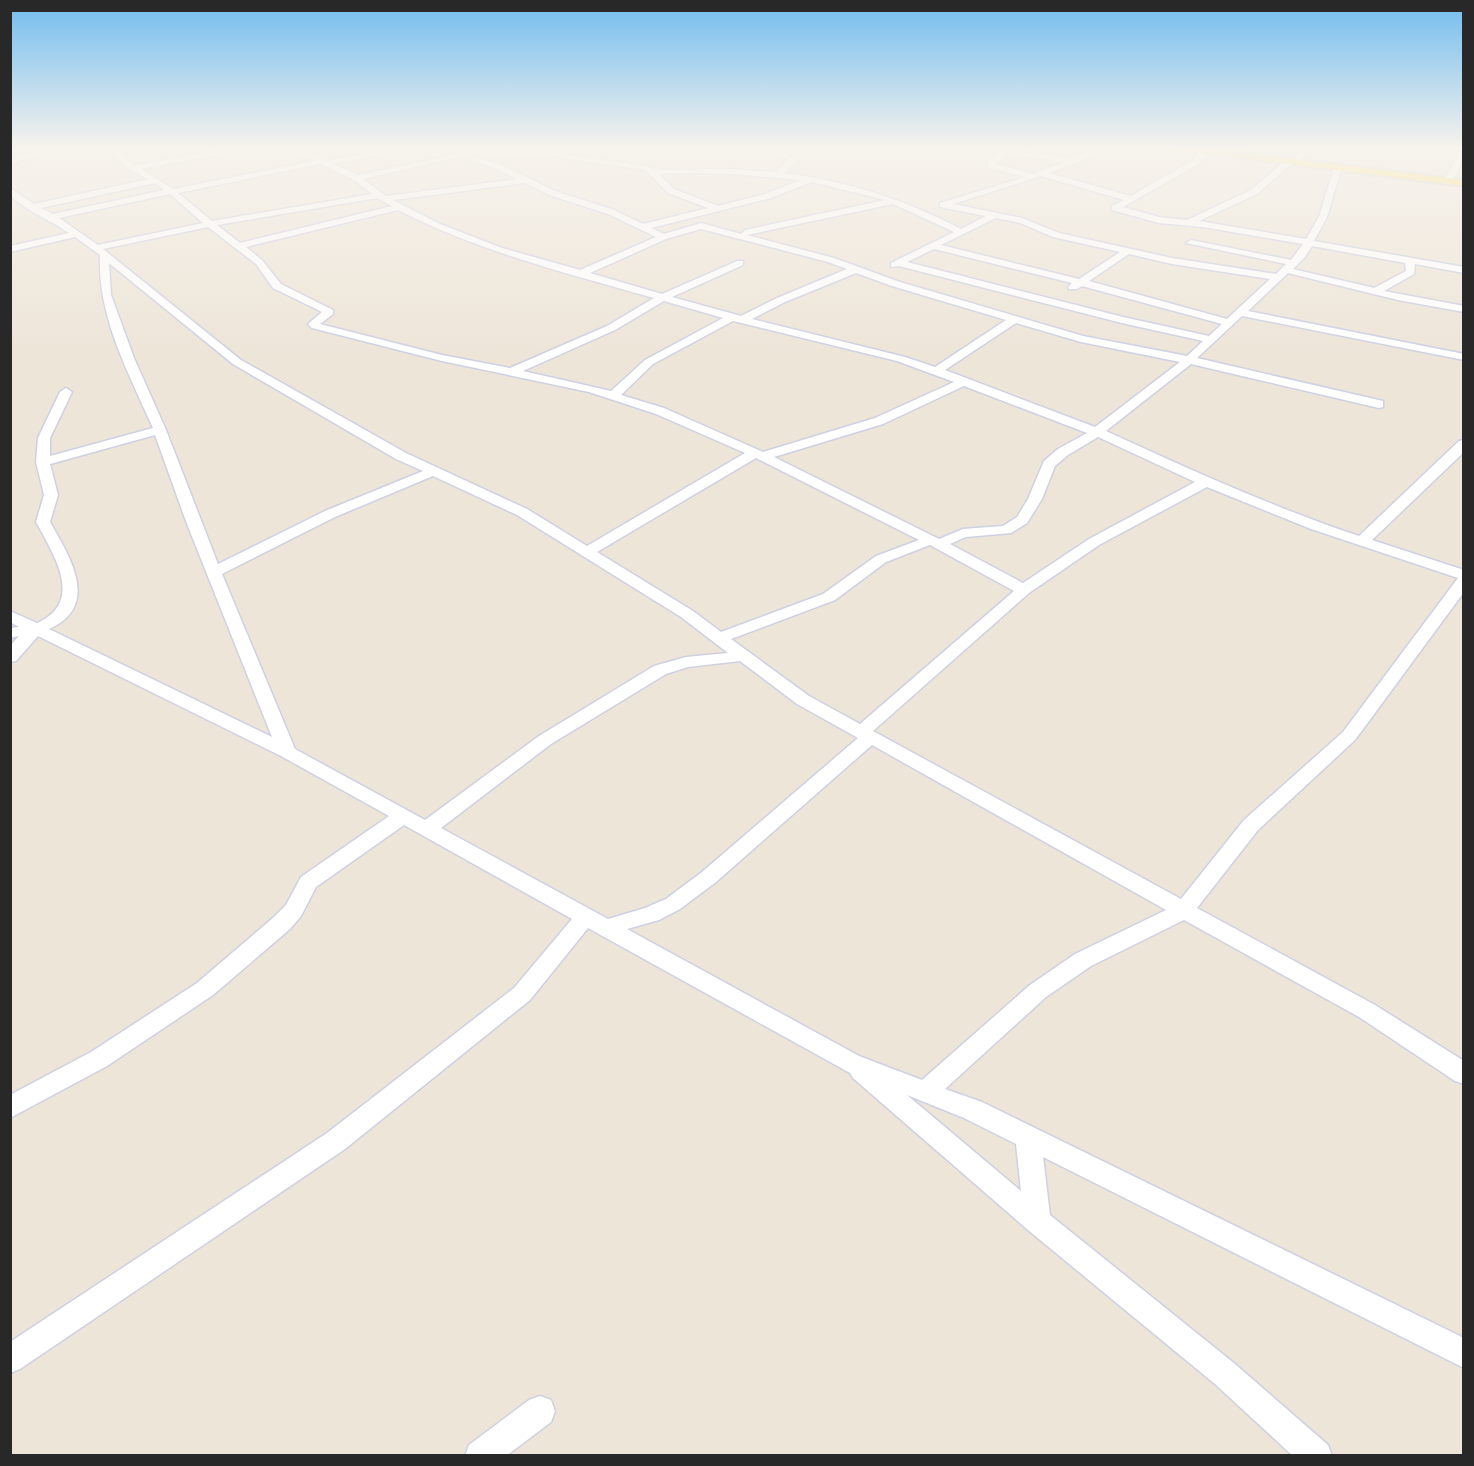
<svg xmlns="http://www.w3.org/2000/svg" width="1474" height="1466" font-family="'Exo 2',sans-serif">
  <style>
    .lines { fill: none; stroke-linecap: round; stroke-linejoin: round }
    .minor-casing { stroke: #ced0e3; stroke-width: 3 }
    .major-casing { stroke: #cbcbcb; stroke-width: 4 }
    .minor { fill: #fff; fill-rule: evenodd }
    .major { fill: #fedf4c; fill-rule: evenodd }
  </style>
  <rect width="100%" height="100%" fill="#ede5d8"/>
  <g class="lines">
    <defs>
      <g id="minor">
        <path d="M54 147H65L10 164V159Z"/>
        <path d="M104 147H173L145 152H119L135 165 247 147H262L141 169 173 189 314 161 286 147H295L327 161 396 147H430L543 151 645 166 655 170 732 169 776 172 788 160 766 147H775L797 160 784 173C847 181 904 199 961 229L986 216 940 207V203L1025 177 989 168 987 161 999 153 976 147 1072 158 1096 147H1105L1077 163 1049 173 1131 196 1193 160 1203 148H1209L1210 150 1199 164 1123 207 1159 217 1187 220 1251 190 1287 159 1293 160 1301 147H1309L1299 164 1293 163 1257 194 1199 221 1306 239 1319 217 1334 167 1338 165 1342 167 1327 217 1314 241 1464 267V273L1415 264 1414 274 1384 291 1464 306V312L1398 300 1288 273 1248 311 1464 354V360L1242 316 1197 358 1383 401V407L1379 408 1191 364 1106 431C1189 469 1272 507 1359 536L1459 441 1464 440V452L1372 540 1464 570V592L1355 740 1258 830 1197 908 1375 1005 1464 1061V1084L1455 1081 1359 1017 1184 920 1091 966 1046 997 945 1089 982 1102 1464 1338V1368L1043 1157 1050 1215 1235 1364 1328 1445 1332 1456H1293L1215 1384 1028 1230 853 1078 850 1073 588 928 530 1000 345 1149 20 1369 10 1373V1342L327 1133 514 988 572 919 404 825 316 887 301 916 290 929 213 995 107 1066 10 1118V1095L91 1052 197 983 274 917 286 905 301 877 389 816 281 756 38 636 16 661 10 662V646L19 636 10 638V628L19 627 10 622V611L37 623C85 602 54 555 36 522L44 495 36 462 38 438 60 392 66 388 72 392 50 438V456L153 428C129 374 97 316 100 255L75 237 10 252V246L69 233C50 220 26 211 10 195V188L34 204 148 179 130 170ZM406 149 467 154 543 155 645 170 668 193 708 208 643 224 614 210 555 191 500 164 474 157 470 159 471 161 494 168 517 179 386 196 363 179 458 157 454 155 358 175 334 164ZM1008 154 1064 162 1033 174 995 164ZM321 164 354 180 372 194 212 221 178 193ZM693 173 732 174 801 180 765 194 718 206 674 189 659 174ZM1041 176 1124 200 1112 206V210L1159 223 1203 227 1303 244 1291 260 1191 240 1186 243 1286 264 1276 274 1172 258 1059 233 1022 218 953 204ZM812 182 885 200 745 230 741 234 701 223 664 234 651 228 771 198ZM155 183 164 190 53 214 41 208ZM525 183 549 195 608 214 656 237 580 270 502 248 440 224 393 200ZM170 194 203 223 98 245 59 218ZM377 198 392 206 240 243 217 225ZM893 204 954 232 891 263V267L899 266 1122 323 1203 341 1187 356 1083 336 900 282 834 258 747 235ZM398 210C480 252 567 273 654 298L607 326 510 368 442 355 320 324 333 314V310L281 284 262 260 246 247ZM996 218 1020 223 1053 237 1120 252 1079 279 941 245ZM208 227 256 264 273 288 322 312 308 324 312 328 442 361 589 392 656 414 745 453 587 546 527 509 406 453 241 360 103 249ZM701 229 828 262 847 269 777 298 741 316 672 297 743 265V261H737L662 294 590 273 666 239ZM1312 246 1405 263 1406 271 1374 288 1293 269 1305 257ZM934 249 1072 283 1068 287 1069 289H1077L1082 286 1222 324 1209 336 1123 317 907 262ZM1129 254 1172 264 1270 279 1227 319 1089 281ZM109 263 233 364 396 459 423 471 325 511 218 564 166 430 134 358 111 295ZM856 273 892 286 1006 320 935 367 905 357 752 319 785 302ZM664 301 723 318 645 360 611 391 523 371 615 330ZM733 321 897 361 954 382 875 418 763 452 664 408 621 395 653 364ZM1016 323 1081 342 1180 362 1095 427 945 370ZM964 386 1087 433 1058 449 1044 461 1028 499 1017 517 1003 526 963 529 939 539 774 457 883 424ZM155 435 187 524 272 737 49 629C101 606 70 557 50 522L58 495 50 464ZM1098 437 1195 482 1089 539 1023 583 950 544 966 537 1011 533 1027 523 1042 499 1055 466 1068 455ZM756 458 919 540 876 556 823 594 721 632 693 611 597 552ZM433 476 517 515 681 617 728 653 686 657 654 666 539 736 425 820 295 749 222 574 335 517ZM1207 487 1311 529 1458 578 1343 732 1244 820 1181 899 873 731 1029 593 1099 545ZM930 545 1014 591 860 724 809 696 731 639 835 600 886 562ZM740 661 797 704 858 738 702 872 666 899 645 908 608 919 441 828 551 744 666 674 688 667ZM872 745 1166 910 1075 954 1030 985 922 1080 859 1056 627 929 659 920 680 909 716 882ZM907 1095 964 1118 1016 1144 1021 1191Z"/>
        <path d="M1464 149V159L1452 181 1445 183 1444 181 1460 151Z"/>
        <path d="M540 1396 551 1400 555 1411 551 1422 506 1456H465L469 1445 529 1400Z"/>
      </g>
      <path id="major" d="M1172 147H1197L1464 180V186L1177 150Z"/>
    </defs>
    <use href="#minor" class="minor-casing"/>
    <use href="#major" class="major-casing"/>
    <use href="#minor" class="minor"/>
    <use href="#major" class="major"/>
  </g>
  <linearGradient id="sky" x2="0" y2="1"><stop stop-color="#71bcef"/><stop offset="0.42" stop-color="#f7f3ed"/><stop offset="1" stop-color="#f7f3ed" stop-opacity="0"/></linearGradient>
  <rect width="1474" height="352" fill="url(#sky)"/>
  <rect width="1474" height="1466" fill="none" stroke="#282828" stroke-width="24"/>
</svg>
